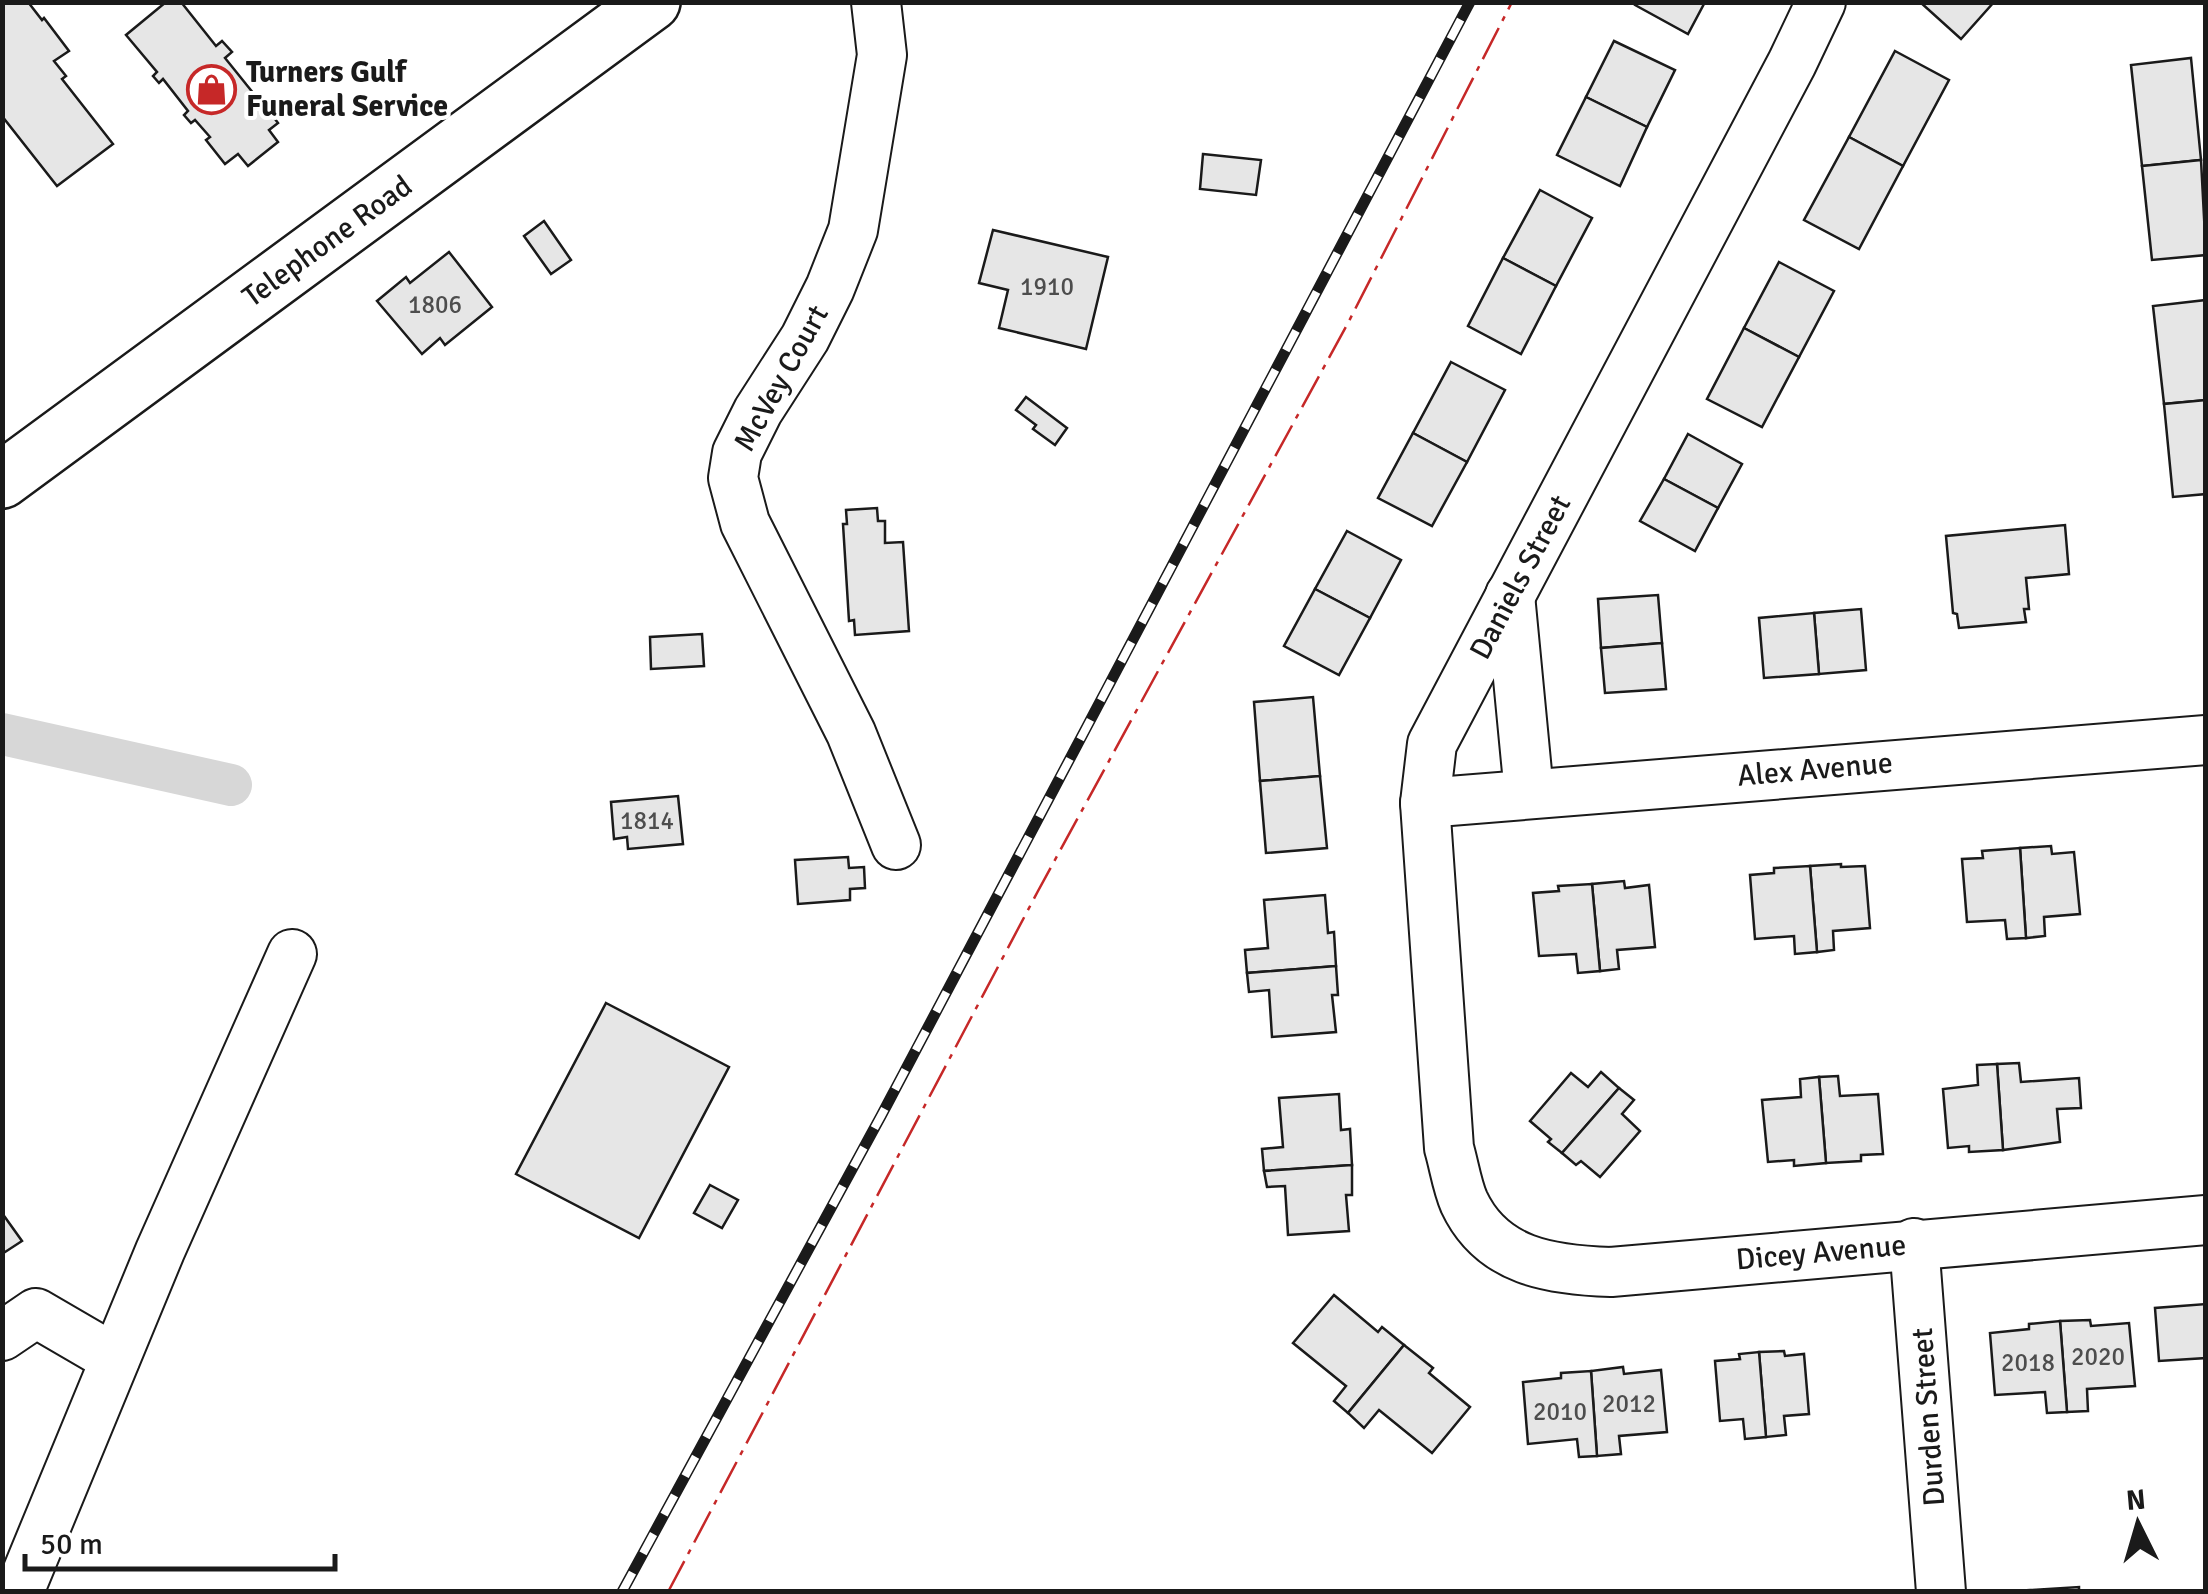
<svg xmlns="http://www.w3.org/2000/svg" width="2208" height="1594" font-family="Signika,sans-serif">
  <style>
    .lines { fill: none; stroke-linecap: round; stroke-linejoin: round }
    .canal { stroke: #d7d7d7; stroke-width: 42 }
    .building { fill: #e6e6e6; stroke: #1a1a1a; stroke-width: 2.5 }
    .minor-casing { stroke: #1a1a1a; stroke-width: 52 }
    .major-casing { stroke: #1a1a1a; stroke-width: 60 }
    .minor { stroke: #fff; stroke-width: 48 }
    .major { stroke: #fff; stroke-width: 55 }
    .rail-casing { stroke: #1a1a1a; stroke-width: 11 }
    .rail { stroke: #fff; stroke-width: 8; stroke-dasharray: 22; stroke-linecap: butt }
    .power { stroke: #c62828; stroke-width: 2.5; stroke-dasharray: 35 8 5 8; stroke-linecap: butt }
    .labels { text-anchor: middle; stroke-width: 8; stroke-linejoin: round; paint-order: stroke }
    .number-label { font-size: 25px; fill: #4d4d4d }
    .poi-label { font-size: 30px; font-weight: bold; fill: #1a1a1a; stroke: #fff; text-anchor: start }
    .street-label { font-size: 30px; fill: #1a1a1a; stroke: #fff }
  </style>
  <rect width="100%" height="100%" fill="#fff"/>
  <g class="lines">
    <path class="canal" d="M2 734 231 785"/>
  </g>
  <g class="building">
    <path d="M2 2H28L42 20 44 18 69 51 54 61 66 76 62 79 113 144 57 186 2 116Z"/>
    <path d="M166 2H181L216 46 222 41 232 52 225 58 258 99 262 96 279 116 275 119 278 123 269 130 278 142 248 166 238 154 225 164 206 140 210 137 195 120 191 123 184 115 188 111 163 79 159 83 153 76 157 72 126 35Z"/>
    <path d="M1636 2H1705L1688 34 1635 5Z"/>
    <path d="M1920 2H1994L1961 39Z"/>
    <path d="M1614 41 1675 70 1647 127 1586 97Z"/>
    <path d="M1895 51 1949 80 1903 166 1849 137Z"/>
    <path d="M2191 58 2201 160 2142 166 2131 65Z"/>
    <path d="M1586 97 1647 127 1620 186 1557 155Z"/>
    <path d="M1849 137 1903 166 1859 249 1804 220Z"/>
    <path d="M1203 154 1261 160 1256 195 1200 189Z"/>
    <path d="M2201 160 2206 255 2152 260 2142 166Z"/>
    <path d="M1540 190 1592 218 1556 286 1503 258Z"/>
    <path d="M544 221 571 260 551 274 524 236Z"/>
    <path d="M993 230 1108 257 1086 349 999 328 1008 290 979 283Z"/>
    <path d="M449 252 492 307 445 345 440 338 422 354 377 301 406 277 410 283Z"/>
    <path d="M1503 258 1556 286 1521 354 1468 326Z"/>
    <path d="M1779 262 1834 291 1799 357 1744 328Z"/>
    <path d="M2206 300V400L2164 404 2153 306Z"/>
    <path d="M1744 328 1799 357 1762 427 1707 399Z"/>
    <path d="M1451 362 1505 390 1467 462 1413 433Z"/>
    <path d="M1026 397 1067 428 1055 445 1033 429 1036 425 1016 410Z"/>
    <path d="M2206 400V494L2173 497 2164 404Z"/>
    <path d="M1413 433 1467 462 1432 526 1378 498Z"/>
    <path d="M1688 434 1742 464 1718 508 1664 479Z"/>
    <path d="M1664 479 1718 508 1695 551 1640 521Z"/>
    <path d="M877 508 878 521H885V543L903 542 909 631 855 635 854 620 849 621 843 524H847L846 510Z"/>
    <path d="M2065 525 2069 574 2026 578 2029 609H2024L2026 622 1959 628 1957 614 1953 613 1946 536Z"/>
    <path d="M1347 531 1401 560 1370 618 1315 589Z"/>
    <path d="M1315 589 1370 618 1339 675 1284 646Z"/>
    <path d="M1658 595 1662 643 1601 648 1598 599Z"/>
    <path d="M1861 609 1866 670 1819 674 1814 613Z"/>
    <path d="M1814 613 1819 674 1764 678 1759 618Z"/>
    <path d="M702 634 704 666 651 669 650 637Z"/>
    <path d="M1662 643 1666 689 1605 693 1601 648Z"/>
    <path d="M1313 697 1320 776 1260 781 1254 702Z"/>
    <path d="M1320 776 1327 848 1266 853 1260 781Z"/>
    <path d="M678 796 683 844 628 849 627 837 614 839 611 802Z"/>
    <path d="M2051 846 2052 854 2074 852 2080 914 2044 917 2045 936 2026 938 2020 848Z"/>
    <path d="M2020 848 2026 938 2007 939 2005 920 1967 922 1962 859 1983 858 1982 851Z"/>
    <path d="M848 857 849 868 864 867 865 888 850 889V900L798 904 795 860Z"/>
    <path d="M1841 864V867L1865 866 1870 928 1833 931 1834 950 1817 952 1810 866Z"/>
    <path d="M1810 866 1817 952 1795 954 1794 936 1755 939 1750 875 1774 873V868Z"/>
    <path d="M1624 881 1625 888 1649 885 1655 947 1617 950 1619 969 1600 971 1592 884Z"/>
    <path d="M1592 884 1600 971 1578 973 1576 954 1539 956 1533 893 1559 891 1558 886Z"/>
    <path d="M1325 895 1328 933 1334 932 1336 966 1247 973 1245 950 1268 948 1264 900Z"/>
    <path d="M1336 966 1338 995H1332L1336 1032 1272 1037 1269 990 1249 992 1247 973Z"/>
    <path d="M606 1003 729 1067 639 1238 516 1174Z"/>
    <path d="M2019 1063 2021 1082 2079 1078 2081 1108 2057 1109 2060 1142 2003 1150 1997 1064Z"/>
    <path d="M1997 1064 2003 1150 1969 1152V1146L1948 1148 1943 1089 1978 1085 1977 1065Z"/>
    <path d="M1601 1072 1619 1088 1562 1153 1548 1142 1551 1139 1530 1121 1571 1073 1588 1087Z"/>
    <path d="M1838 1076 1840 1096 1878 1094 1883 1154 1861 1155V1161L1826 1163 1819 1077Z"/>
    <path d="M1819 1077 1826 1163 1794 1166V1160L1768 1162 1762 1100 1801 1097 1800 1079Z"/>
    <path d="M1619 1088 1634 1100 1622 1114 1640 1131 1600 1177 1581 1161 1576 1165 1562 1153Z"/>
    <path d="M1339 1094 1341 1130 1350 1129 1352 1165 1264 1171 1262 1149 1283 1147 1279 1098Z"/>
    <path d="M1352 1165V1195H1346L1349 1231 1288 1235 1285 1186 1267 1187 1264 1171Z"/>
    <path d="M710 1185 738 1200 722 1228 694 1213Z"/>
    <path d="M2 1213 22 1241 2 1254Z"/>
    <path d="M1334 1295 1378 1332 1382 1327 1404 1345 1348 1413 1334 1401 1346 1386 1293 1343Z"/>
    <path d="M2206 1304V1358L2159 1361 2155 1308Z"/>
    <path d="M2090 1320 2091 1326 2129 1323 2135 1386 2087 1389 2088 1411 2067 1412 2060 1321Z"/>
    <path d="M2060 1321 2067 1412 2047 1413 2045 1392 1995 1395 1990 1333 2029 1329V1324Z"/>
    <path d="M1404 1345 1433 1368 1429 1373 1470 1407 1432 1453 1379 1410 1364 1428 1348 1413Z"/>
    <path d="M1784 1351 1785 1356 1804 1354 1809 1414 1784 1416 1786 1435 1766 1437 1759 1352Z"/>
    <path d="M1759 1352 1766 1437 1745 1439 1743 1419 1720 1421 1715 1361 1740 1359 1739 1354Z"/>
    <path d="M1623 1367 1624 1374 1661 1370 1667 1432 1619 1436 1621 1454 1597 1456 1591 1371Z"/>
    <path d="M1591 1371 1597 1456 1579 1457 1577 1439 1528 1444 1523 1382 1561 1378V1373Z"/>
    <path d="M2079 1587V1592H2016V1591Z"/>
  </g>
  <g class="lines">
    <defs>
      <g id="minor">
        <path d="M876 2 882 55 853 230 830 288 805 338 758 411 737 453 733 478 745 523 851 733 896 845"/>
        <path d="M1821 2 1792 63 1432 744 1425 803 1449 1148C1454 1165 1457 1186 1464 1202 1492 1262 1551 1270 1611 1272L2206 1220"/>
        <path d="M1510 595 1529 793"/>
        <path d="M1425 803 2206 740"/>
        <path d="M1914 1243 1941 1592"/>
        <path d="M2 1336 36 1313 115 1359"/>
        <path d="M19 1592 160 1251 292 954"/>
      </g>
      <path id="major" d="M2 480 652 2"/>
    </defs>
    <use href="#minor" class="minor-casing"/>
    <use href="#major" class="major-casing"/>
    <use href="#minor" class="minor"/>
    <use href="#major" class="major"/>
    <defs>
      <path id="rail" d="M622 1592 881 1116 1470 2"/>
    </defs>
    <use href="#rail" class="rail-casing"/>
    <use href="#rail" class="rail"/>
    <path class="power" d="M668 1592 1038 891 1348 323 1512 2"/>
  </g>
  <defs>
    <symbol id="shop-ring" viewBox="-11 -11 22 22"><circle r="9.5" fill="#fff" stroke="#c62828" stroke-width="1.5"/><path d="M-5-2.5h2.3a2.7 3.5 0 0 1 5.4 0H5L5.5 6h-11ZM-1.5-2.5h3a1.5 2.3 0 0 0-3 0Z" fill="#c62828"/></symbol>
  </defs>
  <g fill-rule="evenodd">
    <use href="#shop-ring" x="184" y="62" width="55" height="55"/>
  </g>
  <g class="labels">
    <g class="number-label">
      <text x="1047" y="295">1910</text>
      <text x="435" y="313">1806</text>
      <text x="647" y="829">1814</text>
      <text x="2098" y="1365">2020</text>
      <text x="2028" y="1371">2018</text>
      <text x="1629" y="1412">2012</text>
      <text x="1560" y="1420">2010</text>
    </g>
    <g class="poi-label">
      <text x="246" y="82">Turners Gulf<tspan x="246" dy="34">Funeral Service</tspan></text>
    </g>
    <g class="street-label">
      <text transform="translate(327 241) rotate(-36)" y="10">Telephone Road</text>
      <text transform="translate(781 378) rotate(-61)" y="10">McVey Court</text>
      <text transform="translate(1520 577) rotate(-62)" y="10">Daniels Street</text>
      <text transform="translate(1815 769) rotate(-5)" y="10">Alex Avenue</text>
      <text transform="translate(1821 1252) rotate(-5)" y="10">Dicey Avenue</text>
      <text transform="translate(1928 1417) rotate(-94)" y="10">Durden Street</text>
    </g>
  </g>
  <rect width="2208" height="1594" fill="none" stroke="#1a1a1a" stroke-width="10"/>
  <g transform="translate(2138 1524) rotate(355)" stroke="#ffffff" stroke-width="8" paint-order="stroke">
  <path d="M0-8L18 38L0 25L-18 38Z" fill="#1a1a1a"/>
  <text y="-15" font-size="28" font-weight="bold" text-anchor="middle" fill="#1a1a1a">N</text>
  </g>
  <path d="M25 1554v15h310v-15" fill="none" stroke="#1a1a1a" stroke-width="5"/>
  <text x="40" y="1554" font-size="30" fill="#1a1a1a" stroke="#ffffff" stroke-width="8" paint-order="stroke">50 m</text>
</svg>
